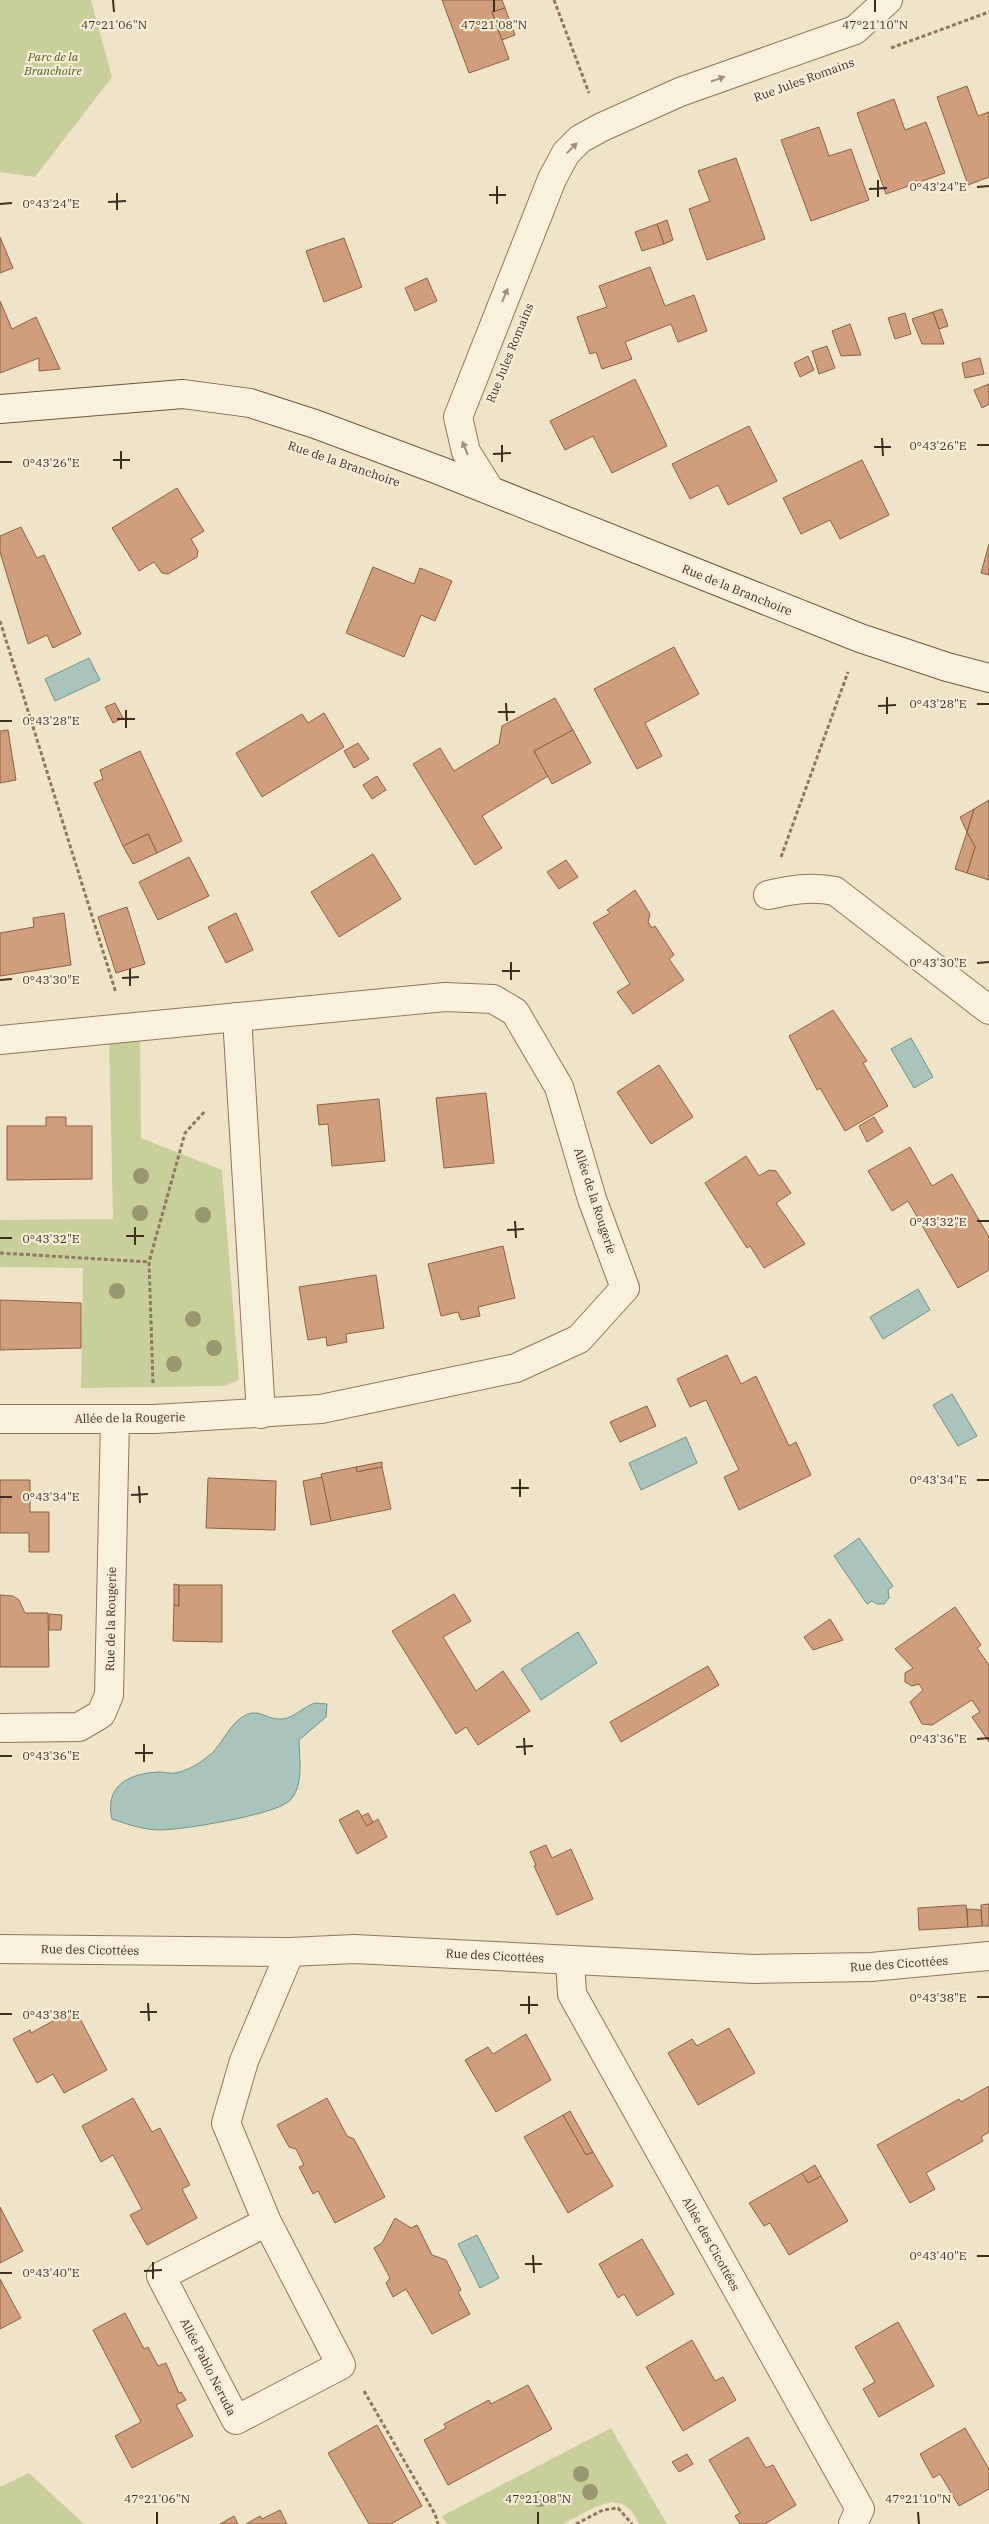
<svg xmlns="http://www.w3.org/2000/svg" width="989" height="2524" font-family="'IBM Plex Serif',serif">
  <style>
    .green { fill: #c9cf9b }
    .water { fill: #a9c4bc; stroke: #6f938a }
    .building { fill: #cf9f7d; stroke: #8d5f41 }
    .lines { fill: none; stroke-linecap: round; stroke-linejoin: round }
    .minor-casing { stroke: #8d765c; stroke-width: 30 }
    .secondary-casing { stroke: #6f573f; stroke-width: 30 }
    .path { stroke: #8d765c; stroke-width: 3; stroke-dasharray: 4 2.5; stroke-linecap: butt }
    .minor { stroke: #faf1dc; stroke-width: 28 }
    .secondary { stroke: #faf1dc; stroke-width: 28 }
    .tree { fill: #96986f }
    .oneway { fill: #9c907e }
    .ticks { fill: none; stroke: #3d2e20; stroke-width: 2 }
    .labels { text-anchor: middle; stroke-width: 4.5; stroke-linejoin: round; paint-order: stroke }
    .park-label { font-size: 12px; font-style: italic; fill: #4d5a26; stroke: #f7eed8 }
    .street-label { font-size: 12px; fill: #3d2e20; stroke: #f7eed8 }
    .ticks-label { font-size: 12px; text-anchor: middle; fill: #3d2e20; stroke: #f7eed8; stroke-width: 4.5; stroke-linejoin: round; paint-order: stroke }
  </style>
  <rect width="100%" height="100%" fill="#f0e4c8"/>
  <g class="green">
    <path d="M0 0H91L112 77 35 177 0 172Z"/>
    <path d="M140 1031 141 1138 222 1170 239 1380 224 1386 81 1388 83 1268 0 1267V1220L113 1219 109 1038Z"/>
    <path d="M611 2428 667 2524H639L631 2510 622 2504 611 2502 595 2507 563 2524H447L442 2516Z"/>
    <path d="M29 2473 84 2524H0V2487Z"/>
  </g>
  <g class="water">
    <path d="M89 658 100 680 55 701 45 679Z"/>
    <path d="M911 1038 933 1077 914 1088 891 1049Z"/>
    <path d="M918 1289 930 1310 883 1339 870 1317Z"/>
    <path d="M952 1394 977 1436 958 1446 933 1405Z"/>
    <path d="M686 1437 697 1463 641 1490 629 1463Z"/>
    <path d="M859 1538 893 1586 888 1590 889 1598 884 1604H877L872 1601 867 1604 834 1556Z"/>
    <path d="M578 1632 597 1663 541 1700 521 1669Z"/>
    <path d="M315 1703 327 1704 326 1717 299 1740C299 1758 305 1788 288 1802 272 1815 182 1830 160 1830 143 1830 127 1824 112 1819 104 1785 130 1773 160 1772 165 1772 170 1774 175 1773 186 1771 197 1765 206 1758 223 1747 228 1722 248 1714 258 1710 267 1718 277 1719 292 1721 302 1707 315 1703Z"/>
    <path d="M477 2235 499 2278 480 2288 458 2244Z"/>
  </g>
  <g class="building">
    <path d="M442 0H502L505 8 492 12 509 59 469 73Z"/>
    <path d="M505 8 515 35 502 40 492 12Z"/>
    <path d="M967 86 978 116 989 112V177L968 185 937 97Z"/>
    <path d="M894 99 905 130 926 122 945 173 886 194 857 113Z"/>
    <path d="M819 127 829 156 851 149 869 200 811 221 781 140Z"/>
    <path d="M736 158 765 239 707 260 689 209 710 201 698 171Z"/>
    <path d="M667 220 673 240 664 244 657 224Z"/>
    <path d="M657 224 664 244 642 251 635 232Z"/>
    <path d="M0 237 13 268 0 273Z"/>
    <path d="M344 238 362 287 324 302 306 251Z"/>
    <path d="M650 267 665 306 694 295 707 331 678 342 671 324 625 342 632 359 602 369 596 352 590 354 577 317 607 307 599 286Z"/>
    <path d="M427 278 437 301 415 311 405 288Z"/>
    <path d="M0 301 12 329 36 317 60 369 39 371V358L0 373Z"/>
    <path d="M942 309 948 326 939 329 933 312Z"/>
    <path d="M933 312 944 344H922L912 319Z"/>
    <path d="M905 313 911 334 895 339 888 318Z"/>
    <path d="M850 324 861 355 841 356 832 331Z"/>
    <path d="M827 346 835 368 819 374 812 351Z"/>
    <path d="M808 356 814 370 800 377 794 363Z"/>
    <path d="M980 358 984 374 965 378 962 363Z"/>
    <path d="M635 379 667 446 612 473 593 436 565 450 550 421Z"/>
    <path d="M989 384V404L982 408 974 390Z"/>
    <path d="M749 426 777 481 728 505 718 485 690 499 672 464Z"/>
    <path d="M862 460 889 515 840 539 830 520 801 534 783 498Z"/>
    <path d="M177 488 204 531 191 539 198 551 197 557 168 574 162 573 154 562 139 571 112 528Z"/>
    <path d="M21 527 37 558 44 555 81 634 53 648 47 635 28 644 0 552V536Z"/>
    <path d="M989 544V575L981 573Z"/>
    <path d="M373 567 414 584 420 568 452 581 435 621 421 615 404 657 346 633Z"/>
    <path d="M674 647 699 694 645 723 662 756 637 769 594 689Z"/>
    <path d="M555 698 573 730 534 751 548 776 482 816 502 848 475 865 413 764 440 748 454 771 499 744 502 726Z"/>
    <path d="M115 703 123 718 113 723 105 707Z"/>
    <path d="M324 713 344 747 262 797 236 753 302 714 308 723Z"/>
    <path d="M8 730 16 780 0 783V731Z"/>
    <path d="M573 730 591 763 552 784 534 751Z"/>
    <path d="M358 743 369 759 354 768 344 751Z"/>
    <path d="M140 751 182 841 157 853 148 834 123 846 94 783 103 779 100 770Z"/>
    <path d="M377 776 386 790 372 799 363 785Z"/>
    <path d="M989 800V880L967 873 975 847 967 832 974 809Z"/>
    <path d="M974 809 967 832 960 817Z"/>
    <path d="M967 832 975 847 967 873 955 869Z"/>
    <path d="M148 834 157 853 133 864 123 846Z"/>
    <path d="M373 854 401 899 339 937 311 892Z"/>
    <path d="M189 857 209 896 158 920 139 882Z"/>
    <path d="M566 860 578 877 559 889 547 872Z"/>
    <path d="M635 890 650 914 648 922 652 928 655 926 674 955 669 959 684 980 633 1014 617 992 630 984 593 923 610 913 607 910Z"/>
    <path d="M127 907 145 964 116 973 98 917Z"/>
    <path d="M64 913 71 965 0 976V933L34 927 33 918Z"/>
    <path d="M236 913 253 950 226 963 208 927Z"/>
    <path d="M833 1010 867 1061 863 1063 888 1106 845 1131 820 1088 817 1090 789 1036Z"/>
    <path d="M659 1065 693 1117 651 1144 617 1092Z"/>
    <path d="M486 1093 494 1163 444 1168 436 1098Z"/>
    <path d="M379 1099 385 1161 332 1166 328 1124 319 1125 317 1105Z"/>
    <path d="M46 1117H66V1126H92V1179L7 1180V1126H46Z"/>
    <path d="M874 1117 883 1132 867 1142 859 1126Z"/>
    <path d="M910 1147 932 1186 952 1174 989 1237V1270L958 1288 908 1201 892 1211 868 1171Z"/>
    <path d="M746 1156 759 1176 769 1170 776 1171 791 1193 776 1203 805 1244 764 1268 750 1246 747 1248 705 1183Z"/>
    <path d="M503 1246 515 1298 478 1307 480 1316 461 1320 458 1312 441 1316 428 1264Z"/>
    <path d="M376 1275 384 1328 346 1334 347 1342 327 1346 326 1337 308 1340 299 1287Z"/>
    <path d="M0 1300 81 1303V1348L0 1350Z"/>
    <path d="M727 1355 741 1384 756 1376 789 1446 796 1442 811 1475 739 1510 724 1477 739 1470 706 1400 690 1407 677 1379Z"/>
    <path d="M647 1406 656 1426 620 1442 610 1422Z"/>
    <path d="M382 1462V1467L357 1472 356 1467Z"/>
    <path d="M356 1467 357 1472 382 1467 391 1509 331 1521 321 1474Z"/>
    <path d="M322 1477 331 1521 311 1525 303 1481Z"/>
    <path d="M208 1478 276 1481 275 1530 206 1528Z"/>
    <path d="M0 1480H30V1512H49V1552H29V1533H0Z"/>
    <path d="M174 1584 179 1585V1606L174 1605Z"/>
    <path d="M179 1585H222V1642L173 1641 174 1605 179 1606Z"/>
    <path d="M454 1594 471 1621 443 1637 476 1691 503 1671 530 1711 478 1745 466 1727 456 1734 392 1631Z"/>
    <path d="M0 1595 13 1596 19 1600 25 1613H48L49 1667H0Z"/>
    <path d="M955 1607 981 1645 977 1648 989 1665V1742L972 1717 980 1712 972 1700 932 1725 922 1724 910 1702 923 1690 919 1684 912 1686 905 1682V1673L913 1668 895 1649Z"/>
    <path d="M49 1614 62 1615 61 1630H49Z"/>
    <path d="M830 1619 843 1640 813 1650 804 1637Z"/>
    <path d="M708 1666 719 1685 621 1742 610 1722Z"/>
    <path d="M358 1810 367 1826 378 1819 387 1837 357 1854 339 1820Z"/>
    <path d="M368 1813 373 1822 367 1826 361 1817Z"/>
    <path d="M546 1845 552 1858 571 1849 593 1899 557 1915 534 1866 536 1865 530 1852Z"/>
    <path d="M989 1904V1926H982L981 1905Z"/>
    <path d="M966 1905 968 1927 919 1930 918 1908Z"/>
    <path d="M967 1909 981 1910 982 1926 968 1927Z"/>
    <path d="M75 2009 107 2070 64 2093 53 2074 37 2083 13 2039 30 2030 31 2033Z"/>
    <path d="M729 2028 755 2073 698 2105 668 2053 692 2039 697 2046Z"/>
    <path d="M526 2034 551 2080 496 2112 465 2060 488 2047 493 2054Z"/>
    <path d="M989 2086V2132L981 2137 983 2141 926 2173 935 2189 910 2203 877 2145 959 2099 961 2102Z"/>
    <path d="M133 2098 152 2132 160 2128 190 2185 182 2189 197 2218 147 2245 130 2215 142 2209 113 2155 101 2162 82 2126Z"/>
    <path d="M327 2098 347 2136 354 2139 385 2197 335 2223 318 2191 313 2194 299 2167 304 2165 296 2149 289 2147 277 2125Z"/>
    <path d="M570 2111 593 2152 586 2155 563 2115Z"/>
    <path d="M563 2115 586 2155 593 2152 613 2186 568 2213 524 2137Z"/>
    <path d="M815 2165 821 2176 808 2183 802 2173Z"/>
    <path d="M802 2173 808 2183 821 2176 848 2221 789 2255 770 2223 764 2226 749 2203Z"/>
    <path d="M0 2207 23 2251 0 2263Z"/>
    <path d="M395 2218 411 2228 417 2225 432 2255 446 2260 461 2290 458 2292 470 2314 432 2334 406 2289 393 2297 386 2283 390 2278 374 2248 382 2243Z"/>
    <path d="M642 2239 674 2294 637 2316 624 2294 618 2298 599 2264Z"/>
    <path d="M0 2279 21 2318 0 2329Z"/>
    <path d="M125 2313 144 2349 148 2347 158 2366 166 2363 179 2393 181 2392 186 2400 176 2405 193 2436 132 2468 115 2436 141 2422 93 2330Z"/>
    <path d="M898 2322 934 2386 879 2417 863 2389 875 2382 855 2347Z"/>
    <path d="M692 2340 715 2381 723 2377 736 2400 683 2431 646 2367Z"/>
    <path d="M528 2385 552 2429 448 2485 424 2440 446 2428 444 2424 489 2400 491 2404Z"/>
    <path d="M377 2425 422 2506 391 2524H369L328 2453Z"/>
    <path d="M965 2428 989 2469V2489L959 2506 940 2474 933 2478 920 2454Z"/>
    <path d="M748 2437 766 2468 773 2465 796 2505 765 2524H740L735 2516 740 2513 709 2460Z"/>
    <path d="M687 2454 693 2464 679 2472 672 2462Z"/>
    <path d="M280 2510 287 2524H246L260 2516 262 2519Z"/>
    <path d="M234 2516 238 2524H220Z"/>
  </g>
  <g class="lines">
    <defs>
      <g id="minor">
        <path d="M490 490 466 452 458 417 552 179 566 153 580 139 602 127 680 92 855 30 888 0"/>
        <path d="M768 895C791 890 811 886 835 891L989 1010"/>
        <path d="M237 1017 261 1414"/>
        <path d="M0 1040 445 997 493 999 515 1012 559 1087 592 1199 625 1288 579 1339 516 1368 321 1409 155 1419H0"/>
        <path d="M0 1728 79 1727 101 1714 109 1695 115 1419"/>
        <path d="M0 1949 290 1952 354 1949 754 1969 871 1967 989 1956"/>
        <path d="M570 1960 572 1994 860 2509 853 2524"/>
        <path d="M267 2222 161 2276 236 2420 341 2365 267 2222 226 2123 244 2061 290 1952"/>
      </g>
      <path id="secondary" d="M0 409 183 394 250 403 315 424 441 471 860 638 947 667 989 678"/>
    </defs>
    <use href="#minor" class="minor-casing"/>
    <use href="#secondary" class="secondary-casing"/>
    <g class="path">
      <path d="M554 0 589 93"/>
      <path d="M891 48 989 12"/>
      <path d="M0 621 116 993"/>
      <path d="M781 857 848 672"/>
      <path d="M0 1253 149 1262"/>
      <path d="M153 1383 149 1262 185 1133 206 1110"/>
      <path d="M364 2391 435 2514 438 2524"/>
      <path d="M576 2524 603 2510 618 2508 632 2524"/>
    </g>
    <use href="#minor" class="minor"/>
    <use href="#secondary" class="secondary"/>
  </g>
  <g class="tree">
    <circle cx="141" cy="1176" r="8"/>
    <circle cx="140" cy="1213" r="8"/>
    <circle cx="203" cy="1215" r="8"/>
    <circle cx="117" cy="1291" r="8"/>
    <circle cx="193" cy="1319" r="8"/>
    <circle cx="214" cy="1348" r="8"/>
    <circle cx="174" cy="1364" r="8"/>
    <circle cx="581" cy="2474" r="8"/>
    <circle cx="590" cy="2492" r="8"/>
    <circle cx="539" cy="2499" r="8"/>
  </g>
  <defs><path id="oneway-solid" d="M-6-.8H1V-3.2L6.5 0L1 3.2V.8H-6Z" transform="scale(1.25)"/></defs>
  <g class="oneway">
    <use href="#oneway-solid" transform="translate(718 79) rotate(-19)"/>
    <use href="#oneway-solid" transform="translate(572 148) rotate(-45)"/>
    <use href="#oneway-solid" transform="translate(505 295) rotate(-68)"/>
    <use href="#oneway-solid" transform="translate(465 448) rotate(-112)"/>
  </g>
  <path class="ticks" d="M113 0 114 12M494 0V12M875 0V12M878 180V197M497 186V204M977 187 989 186M869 189 887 188M117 193V210M489 195H506M108 202 126 201M0 204 12 203M882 438 883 456M502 445V462M977 445H989M874 447H891M121 451V469M493 454 511 453M113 460H130M0 462H12M887 697V714M506 703 507 721M977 704H989M878 706 896 705M126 710V728M498 712H515M117 719H135M0 721H12M511 962V980M977 963 989 962M130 969V986M502 971H520M122 978 139 977M0 980 12 979M515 1221 516 1238M977 1221H989M135 1227V1245M507 1230 524 1229M126 1236H144M0 1238H12M520 1479V1497M977 1480H989M139 1486 140 1503M511 1488H529M131 1495 148 1494M0 1497H12M524 1738 525 1755M977 1739 989 1738M144 1744V1762M516 1747 533 1746M135 1753H153M0 1756H12M529 1996V2014M977 1997H989M148 2003 149 2021M520 2005H538M140 2012H157M0 2014H12M533 2255 534 2273M977 2256H989M153 2262V2279M525 2264H542M144 2271 162 2270M0 2273H12M157 2512V2524M538 2512V2524M918 2512 919 2524"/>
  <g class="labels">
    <g class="park-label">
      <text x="53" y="61">Parc de la<tspan x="53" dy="14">Branchoire</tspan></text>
    </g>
    <g class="street-label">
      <text transform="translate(804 80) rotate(-20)" y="4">Rue Jules Romains</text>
      <text transform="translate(510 353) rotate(-68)" y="4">Rue Jules Romains</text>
      <text transform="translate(344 464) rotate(19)" y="4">Rue de la Branchoire</text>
      <text transform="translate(737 590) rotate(22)" y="4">Rue de la Branchoire</text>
      <text transform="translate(595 1201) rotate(72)" y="4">Allée de la Rougerie</text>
      <text transform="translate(130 1418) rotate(-1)" y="4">Allée de la Rougerie</text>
      <text transform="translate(111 1619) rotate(-89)" y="4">Rue de la Rougerie</text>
      <text transform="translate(90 1950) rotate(1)" y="4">Rue des Cicottées</text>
      <text transform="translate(495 1956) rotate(3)" y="4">Rue des Cicottées</text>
      <text transform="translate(899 1964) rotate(-4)" y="4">Rue des Cicottées</text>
      <text transform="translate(711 2244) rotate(61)" y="4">Allée des Cicottées</text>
      <text transform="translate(208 2367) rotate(63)" y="4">Allée Pablo Neruda</text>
    </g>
  </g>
  <g class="ticks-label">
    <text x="114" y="29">47°21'06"N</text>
    <text x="494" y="29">47°21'08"N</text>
    <text x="875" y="29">47°21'10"N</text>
    <text x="938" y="191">0°43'24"E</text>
    <text x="51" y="208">0°43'24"E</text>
    <text x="938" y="450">0°43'26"E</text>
    <text x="51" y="467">0°43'26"E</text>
    <text x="938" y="708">0°43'28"E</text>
    <text x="51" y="725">0°43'28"E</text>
    <text x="938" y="967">0°43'30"E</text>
    <text x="51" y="984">0°43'30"E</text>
    <text x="938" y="1226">0°43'32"E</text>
    <text x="51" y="1243">0°43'32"E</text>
    <text x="938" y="1484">0°43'34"E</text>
    <text x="51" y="1501">0°43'34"E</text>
    <text x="938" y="1743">0°43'36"E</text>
    <text x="51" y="1760">0°43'36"E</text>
    <text x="938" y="2002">0°43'38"E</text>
    <text x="51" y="2019">0°43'38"E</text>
    <text x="938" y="2260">0°43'40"E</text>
    <text x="51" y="2277">0°43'40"E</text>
    <text x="157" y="2503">47°21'06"N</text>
    <text x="538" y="2503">47°21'08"N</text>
    <text x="918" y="2503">47°21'10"N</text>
  </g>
</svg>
